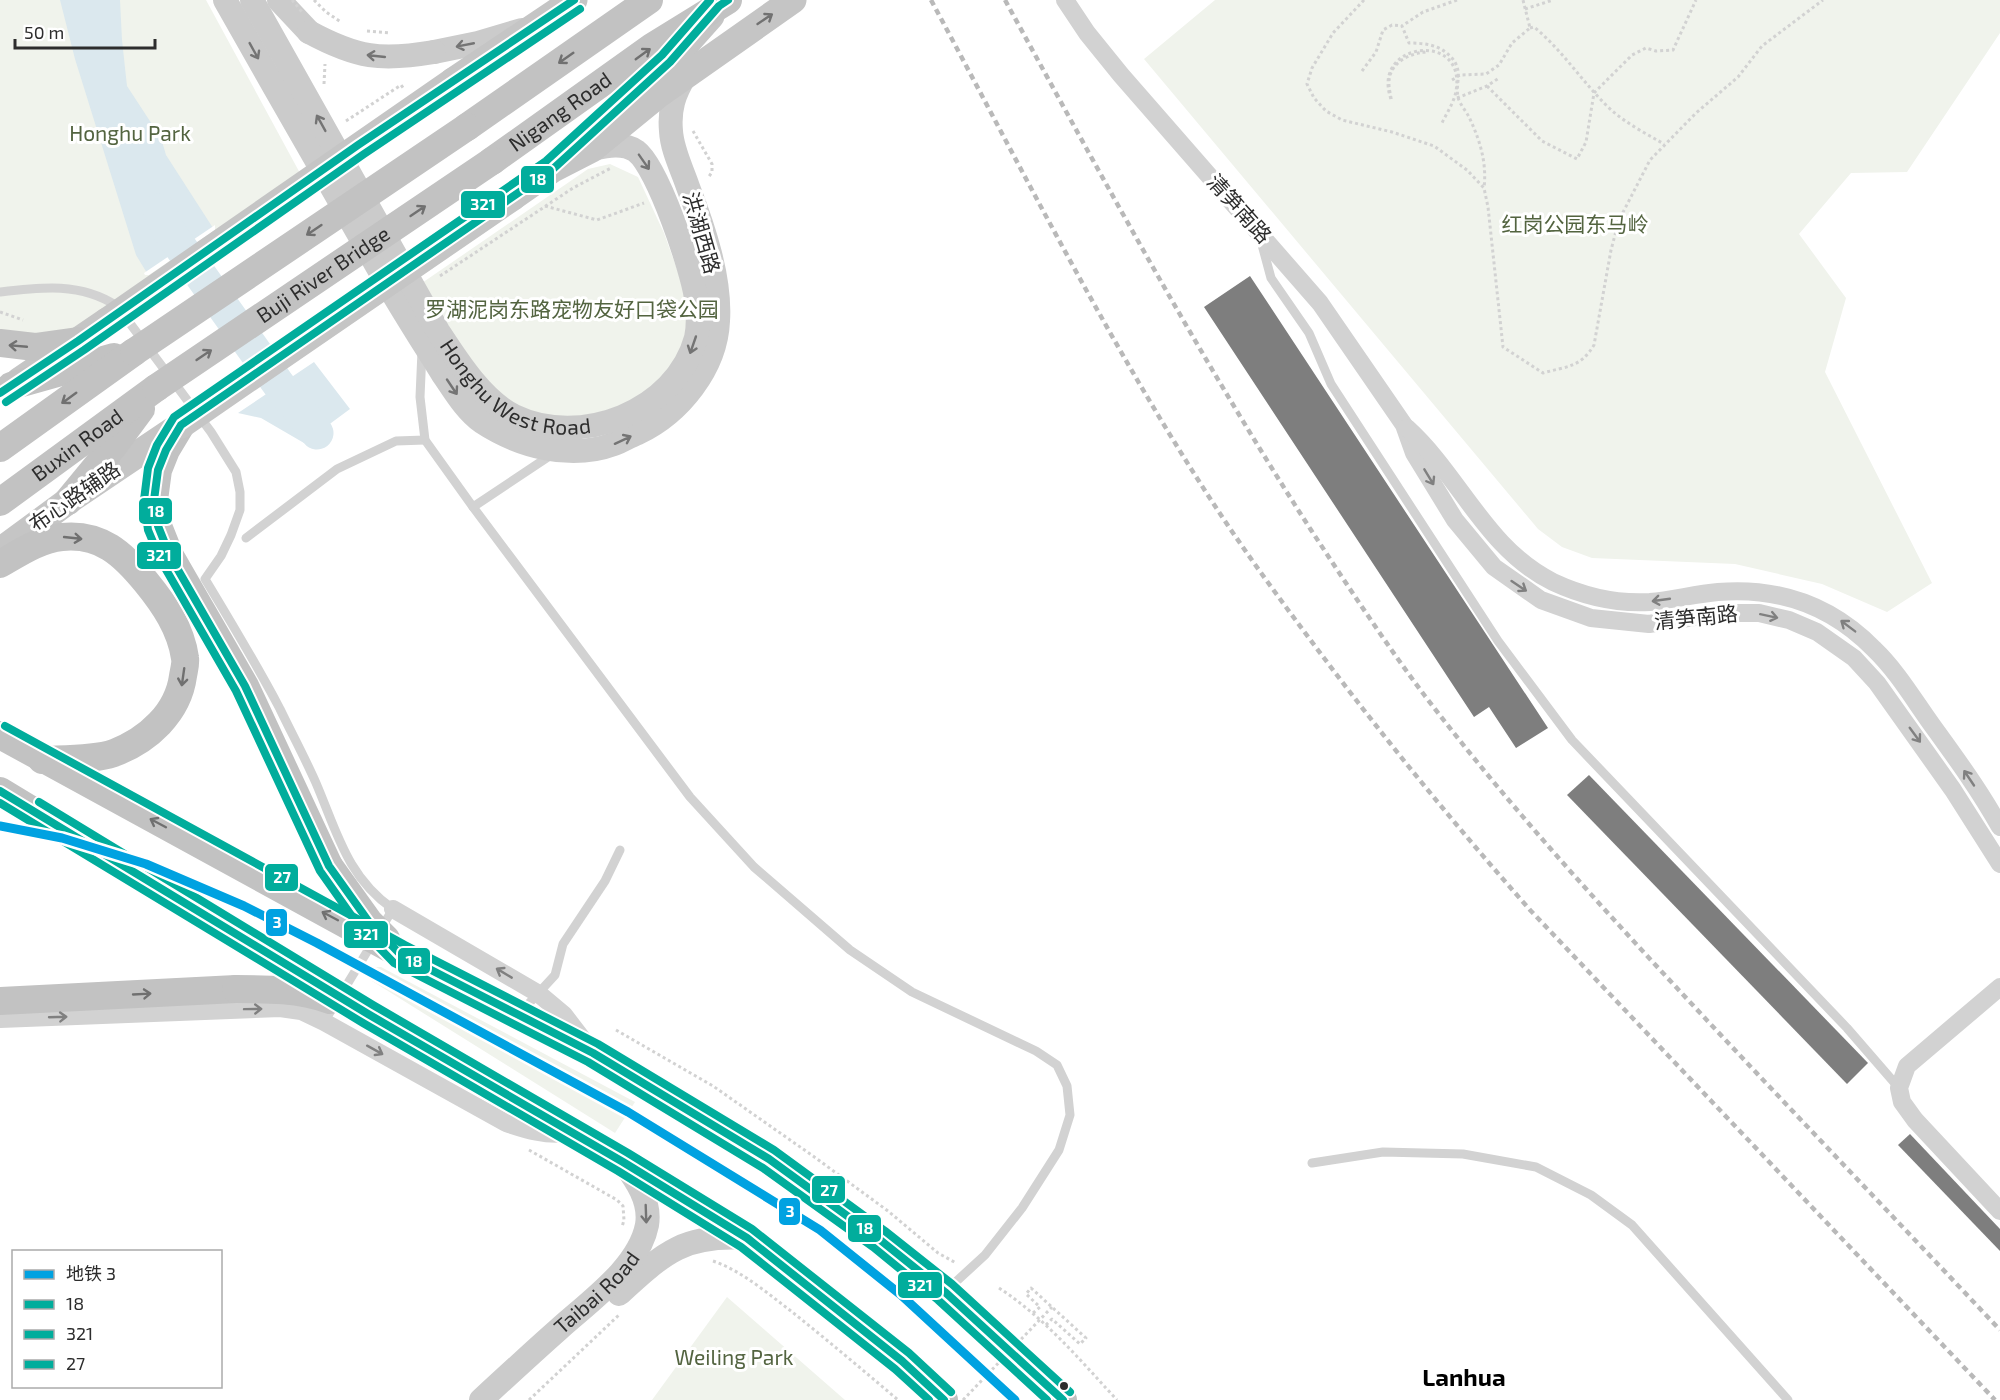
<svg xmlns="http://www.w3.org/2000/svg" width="2000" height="1400" font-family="'Exo 2','Noto Sans SC',sans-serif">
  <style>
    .green { fill: #f0f3ec }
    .water { fill: #dbe8ee }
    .pier { fill: #fff }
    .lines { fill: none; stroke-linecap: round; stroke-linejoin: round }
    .river { stroke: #dbe8ee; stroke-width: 33 }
    .building { fill: #7e7e7e }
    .path { stroke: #d2d2d2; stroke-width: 3; stroke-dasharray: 3 3; stroke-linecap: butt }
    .service { stroke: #d2d2d2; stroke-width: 9 }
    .minor { stroke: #d2d2d2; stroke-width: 18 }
    .secondary { stroke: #cbcbcb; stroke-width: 24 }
    .primary { stroke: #c5c5c5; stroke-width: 27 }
    .trunk { stroke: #c2c2c2; stroke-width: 28 }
    .rail { stroke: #b9b9b9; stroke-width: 4.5; stroke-dasharray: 6 4.5; stroke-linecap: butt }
    .path-bridge { stroke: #d2d2d2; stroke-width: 3; stroke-dasharray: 3 3; stroke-linecap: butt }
    .secondary-bridge { stroke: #cbcbcb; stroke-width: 24 }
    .primary-bridge { stroke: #c5c5c5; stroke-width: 27 }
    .trunk-bridge { stroke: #c2c2c2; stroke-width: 28 }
    .bus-1-casing { stroke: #fff; stroke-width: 12 }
    .bus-2-casing { stroke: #fff; stroke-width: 12 }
    .bus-3-casing { stroke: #fff; stroke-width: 12 }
    .bus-1 { stroke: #01ad9c; stroke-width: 8 }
    .bus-2 { stroke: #01ad9c; stroke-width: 8 }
    .bus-3 { stroke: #01ad9c; stroke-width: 8 }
    .metro-1-casing { stroke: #fff; stroke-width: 14 }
    .metro-1 { stroke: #00a2e1; stroke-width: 9 }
    .oneway { stroke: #717171 }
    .oneway2 { stroke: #747474 }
    .oneway3 { stroke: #707070 }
    .oneway4 { stroke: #808080 }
    .bus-dot { fill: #2d2d2d; stroke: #fff; stroke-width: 2 }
    .labels { text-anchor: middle; stroke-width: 6; stroke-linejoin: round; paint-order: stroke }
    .street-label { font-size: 21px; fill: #2d2d2d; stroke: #fff }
    .park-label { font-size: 21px; fill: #536440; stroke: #fff }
    .quarter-label { font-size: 24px; font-weight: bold; fill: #000; stroke: #fff }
    .line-badge { stroke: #fff; stroke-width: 2 }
    .badge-label { font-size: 16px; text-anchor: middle; font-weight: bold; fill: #fff }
  </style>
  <rect width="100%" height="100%" fill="#fff"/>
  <g class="green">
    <path d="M0 0H206L301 175 54 343 0 346Z"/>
    <path d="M1215 0H2000V33L1907 172 1851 173 1799 234 1846 298 1825 372 1932 583 1887 612 1822 584 1735 564 1592 558 1562 547 1538 529 1144 59Z"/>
    <path d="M610 164 638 177 664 233 683 286 687 310 686 332 679 359 639 400 574 420 541 416 512 406 491 390 419 285 588 169Z"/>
    <path d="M376 967H381L635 1102 615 1133 372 981 371 971Z"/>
    <path d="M727 1297 845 1400H652Z"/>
  </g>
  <g class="water">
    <path d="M60 0H120L122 40 127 86 161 138 166 155 213 228 147 273 136 255 75 59Z"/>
    <path d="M314 362 350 409 304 443 261 418 238 413Z"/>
  </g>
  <path class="pier" d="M215 225V230L149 275H145L144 273Z"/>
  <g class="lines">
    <path class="river" d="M159 210 169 231 279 385 317 433"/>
  </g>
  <g class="building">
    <path d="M1250 276 1548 728 1516 748 1489 707 1474 717 1204 307Z"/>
    <path d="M1589 775 1868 1063 1847 1084 1567 795Z"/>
    <path d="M1910 1134 2000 1229V1251L1898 1145Z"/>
  </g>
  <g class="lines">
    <g class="path">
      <path d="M314 0 326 12 341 22"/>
      <path d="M1364 0 1333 33 1312 68 1307 84 1314 98 1326 111 1342 120 1392 132 1434 146 1467 170 1484 188 1488 207 1503 347 1543 373C1567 366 1580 368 1594 345L1611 250 1619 220 1650 160 1696 113 1738 77 1762 46 1823 0"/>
      <path d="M1457 0 1423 12 1402 26 1409 43C1425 43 1440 45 1451 57 1464 71 1455 83 1458 97 1459 103 1466 111 1469 117 1480 140 1487 163 1484 188"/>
      <path d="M1525 9 1553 0"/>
      <path d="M1530 28 1534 27C1562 50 1581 80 1606 105 1623 122 1645 133 1664 144"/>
      <path d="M367 31 390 33"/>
      <path d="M1362 71 1376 52 1383 30 1392 25 1402 26"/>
      <path d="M1452 80 1460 75 1486 74 1499 65 1512 43 1530 28 1523 0"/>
      <path d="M324 84 325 64"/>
      <path d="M1487 86 1542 141 1577 159 1586 142 1594 93 1632 55 1646 48 1656 51 1673 50 1696 0"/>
      <path d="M1457 98 1487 86 1499 78"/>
      <path d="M1391 99C1391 95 1389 90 1389 85 1388 64 1406 55 1424 52V55"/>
      <path d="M346 121 401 85 404 89"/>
      <path d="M693 131 712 164V172L708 178"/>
      <path d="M545 206 597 220 644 203"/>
      <path d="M440 276 573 188 611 168"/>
      <path d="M0 312 23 320"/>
      <path d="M616 1030 713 1086 813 1156 888 1211 938 1253 956 1263"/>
      <path d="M529 1150 617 1200 623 1206 624 1220 622 1227"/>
      <path d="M713 1261C742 1271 767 1293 791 1311 827 1340 863 1370 898 1400"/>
      <path d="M999 1288C1045 1318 1080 1360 1117 1400"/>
      <path d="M1033 1313 1040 1307 1026 1294 1031 1288 1086 1338 1080 1344 1052 1319 1046 1325"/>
      <path d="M529 1400 620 1314"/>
    </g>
    <g class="service">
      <path d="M1261 241 1271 278 1309 333 1331 384 1498 641 1572 740 1847 1028 1899 1088"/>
      <path d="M0 292C41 287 81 282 117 306L211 432 236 472 240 492V510L231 535 221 556 205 579C231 622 257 665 280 709 292 734 305 758 316 783 337 832 347 877 393 909L380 930"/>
      <path d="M422 351 420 397 425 440 473 507 690 797 754 867 850 950 912 992 1036 1051 1057 1065 1067 1086 1070 1115 1059 1150 1022 1208 985 1255 948 1289"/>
      <path d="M473 507 551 455"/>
      <path d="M246 538 337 469 396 441 425 440"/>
      <path d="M521 1012 555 975 563 944 605 881 620 850"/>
      <path d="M324 1022 373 942"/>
      <path d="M1312 1163 1383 1152 1463 1154 1536 1167 1591 1195 1632 1225 1788 1400"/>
    </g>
    <g class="minor">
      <path d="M1065 0 1087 33 1121 75 1320 303 1404 425 1414 453 1455 520 1494 567 1541 600 1591 618 1649 624 1720 613H1759L1789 620 1817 632 1854 658 1877 683 1953 790 2000 864"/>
      <path d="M1407 428C1460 476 1486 549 1553 582 1583 596 1617 604 1650 602 1673 600 1695 594 1718 592 1779 587 1831 605 1874 649 1897 671 1914 700 1932 725 1956 758 1980 791 2000 827"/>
      <path d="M393 909 539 994 564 1015 587 1045"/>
      <path d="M2000 987 1907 1066 1899 1088 1902 1102 1915 1120 2000 1211"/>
      <path d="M0 1019 280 1008 301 1011 324 1022 506 1123C527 1130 546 1136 567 1133"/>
    </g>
    <g class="secondary">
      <path d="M225 0C279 96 334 191 389 287 406 316 424 344 442 373 454 390 465 410 482 422 520 447 571 460 614 444 622 441 630 436 638 433 680 413 716 368 718 321 721 278 703 226 688 187 682 169 672 150 671 131 669 109 674 94 685 76"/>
      <path id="s1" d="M252 0 438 331C457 360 482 400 514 416 580 448 676 412 696 338 699 325 698 312 696 298 692 270 658 167 636 151 623 142 606 146 592 149"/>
      <path d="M279 0 309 32"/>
      <path d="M434 52 478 43 522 30"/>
      <path d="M619 1294C664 1253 683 1234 747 1238"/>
      <path id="s2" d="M481 1400C507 1376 533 1352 559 1329 590 1301 639 1267 647 1225 651 1201 636 1180 623 1162"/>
    </g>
    <g class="primary">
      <path d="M453 81 574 0"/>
      <path d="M636 94 670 62 711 16"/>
      <path d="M513 197 553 169 592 149 658 95 793 0"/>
      <path d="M19 381 107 321"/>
      <path d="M0 551 68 501 181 425"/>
    </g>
    <g class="trunk">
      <path d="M467 127 649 0"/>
      <path id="s3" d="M492 161 652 47 728 0"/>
      <path d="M0 343 35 347 78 341"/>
      <path d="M11 386 114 357"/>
      <path d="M181 425 166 450 158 470 154 500 158 526 170 556 245 686 329 866"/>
      <path d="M0 448 134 352"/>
      <path d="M68 501 115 444 141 409"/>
      <path id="s4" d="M0 502 156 388"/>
      <path d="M0 564C19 553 40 539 62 537 101 533 123 554 146 582 164 604 181 629 185 658 186 663 184 670 183 676 178 713 148 740 114 753 94 760 63 759 42 760"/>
      <path d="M400 954 593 1053 769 1159 879 1239 945 1292 1063 1400"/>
      <path d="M0 1001 236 989"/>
      <path d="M368 1014 623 1162 747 1238 806 1283 902 1361 944 1400"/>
    </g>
    <g class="rail">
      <path d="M931 0C1022 169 1108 342 1213 503 1243 549 1276 594 1309 638 1379 732 1453 823 1531 911L1995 1400"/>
      <path d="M1005 0C1103 179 1200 358 1311 530 1348 586 1385 643 1425 696 1515 814 1616 923 1717 1031 1811 1131 1906 1230 2000 1330"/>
    </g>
    <g class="path-bridge">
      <path d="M292 0 302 12"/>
      <path d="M1391 99C1370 42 1467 30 1456 91 1454 103 1446 114 1441 125"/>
      <path d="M963 1400 1052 1307"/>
    </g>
    <path class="secondary-bridge" d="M309 32C357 58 381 61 434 52"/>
    <g class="primary-bridge">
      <path d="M107 321 453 81"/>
      <path d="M181 425 513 197"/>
    </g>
    <g class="trunk-bridge">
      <path d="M134 352 467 127"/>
      <path id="s5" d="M156 388 492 161"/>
      <path d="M0 735 400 954"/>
      <path d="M0 791 368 1014"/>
      <path d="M329 866 369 922 386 939"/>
      <path d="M236 989C268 989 299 989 330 1000"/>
    </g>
    <defs>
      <g id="bus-1">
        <path d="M728 0 719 6 670 62 553 169 181 425 166 450 158 470 154 500 158 526 170 556 245 686 329 866 369 922 400 954 593 1053 769 1159 879 1239 945 1292 1063 1400"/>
        <path d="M0 393 78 341 358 145 574 0"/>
        <path d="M0 791 368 1014 623 1162 747 1238 902 1361 944 1400"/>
      </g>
      <g id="bus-2">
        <path d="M710 0 662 55 546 161 174 417 157 445 148 468 144 500 148 530 161 561 236 691 320 871 361 929 394 963 588 1062 763 1168 873 1247 938 1300 1047 1400"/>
        <path d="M6 402 84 350 364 154 580 9"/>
        <path d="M0 803 363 1023 618 1171 741 1247 895 1369 929 1400"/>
      </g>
      <g id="bus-3">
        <path d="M5 726 405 945 598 1044 774 1150 885 1231 952 1284 1070 1392"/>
        <path d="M39 802 373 1005 628 1153 752 1229 909 1353 951 1392"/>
      </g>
    </defs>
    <use href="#bus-1" class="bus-1-casing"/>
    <use href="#bus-2" class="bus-2-casing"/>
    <use href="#bus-3" class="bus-3-casing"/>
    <use href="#bus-1" class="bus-1"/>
    <use href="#bus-2" class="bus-2"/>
    <use href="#bus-3" class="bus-3"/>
    <defs>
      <path id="metro-1" d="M0 826 62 838 146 864 244 906 317 943 628 1112 820 1230 901 1295 1015 1400"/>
    </defs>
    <use href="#metro-1" class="metro-1-casing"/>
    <use href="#metro-1" class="metro-1"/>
  </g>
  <defs><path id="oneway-shaft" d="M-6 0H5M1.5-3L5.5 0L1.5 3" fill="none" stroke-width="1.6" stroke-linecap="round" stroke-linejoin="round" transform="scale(1.5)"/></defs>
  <use class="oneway" href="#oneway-shaft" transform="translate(765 19) rotate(-34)"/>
  <g class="oneway2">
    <use href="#oneway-shaft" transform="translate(465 45) rotate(169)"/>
    <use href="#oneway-shaft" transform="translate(254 51) rotate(61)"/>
    <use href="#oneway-shaft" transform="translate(376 56) rotate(-174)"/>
    <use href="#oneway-shaft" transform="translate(321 123) rotate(-119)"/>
    <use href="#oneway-shaft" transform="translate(644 162) rotate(55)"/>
    <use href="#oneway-shaft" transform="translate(693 345) rotate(109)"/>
    <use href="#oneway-shaft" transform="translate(452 387) rotate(56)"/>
    <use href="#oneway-shaft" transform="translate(623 440) rotate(-25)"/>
    <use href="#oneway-shaft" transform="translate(646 1214) rotate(88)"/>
  </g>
  <g class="oneway3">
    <use href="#oneway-shaft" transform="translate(643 54) rotate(-36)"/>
    <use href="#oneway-shaft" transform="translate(566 58) rotate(145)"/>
    <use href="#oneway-shaft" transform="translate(418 211) rotate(-34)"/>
    <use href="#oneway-shaft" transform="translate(314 230) rotate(146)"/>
    <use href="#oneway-shaft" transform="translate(18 346) rotate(-175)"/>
    <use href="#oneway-shaft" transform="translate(204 355) rotate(-34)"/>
    <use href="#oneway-shaft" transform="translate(69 398) rotate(144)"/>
    <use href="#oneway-shaft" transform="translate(73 538) rotate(6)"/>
    <use href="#oneway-shaft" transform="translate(183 677) rotate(98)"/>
    <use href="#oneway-shaft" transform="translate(158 823) rotate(-152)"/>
    <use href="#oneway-shaft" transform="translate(330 916) rotate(-152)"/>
    <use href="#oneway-shaft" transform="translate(142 994) rotate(-3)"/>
  </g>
  <g class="oneway4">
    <use href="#oneway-shaft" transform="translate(1429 477) rotate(59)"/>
    <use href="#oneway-shaft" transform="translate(1519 586) rotate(34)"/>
    <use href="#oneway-shaft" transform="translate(1661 600) rotate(172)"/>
    <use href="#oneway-shaft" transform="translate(1769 616) rotate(12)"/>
    <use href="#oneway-shaft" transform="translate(1848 626) rotate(-143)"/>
    <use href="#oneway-shaft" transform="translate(1915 735) rotate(54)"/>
    <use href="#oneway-shaft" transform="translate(1969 778) rotate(-124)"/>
    <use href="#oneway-shaft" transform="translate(504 973) rotate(-149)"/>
    <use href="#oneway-shaft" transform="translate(253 1009) rotate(-1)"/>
    <use href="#oneway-shaft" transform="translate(58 1017) rotate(-2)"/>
    <use href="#oneway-shaft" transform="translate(375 1050) rotate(29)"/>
  </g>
  <circle class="bus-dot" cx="1064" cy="1386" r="5"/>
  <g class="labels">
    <g class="street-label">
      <text dy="7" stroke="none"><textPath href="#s3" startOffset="84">Nigang Road</textPath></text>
      <text transform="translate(1239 209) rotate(48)" y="7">清笋南路</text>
      <text transform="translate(701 233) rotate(74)" y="7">洪湖西路</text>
      <text dy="7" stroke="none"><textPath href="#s5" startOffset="202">Buji River Bridge</textPath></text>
      <text dy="7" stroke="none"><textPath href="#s1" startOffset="483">Honghu West Road</textPath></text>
      <text dy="7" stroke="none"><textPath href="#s4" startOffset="96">Buxin Road</textPath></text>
      <text transform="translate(75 497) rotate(-35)" y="7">布心路辅路</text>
      <text transform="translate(1696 618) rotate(-6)" y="7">清笋南路</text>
      <text dy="7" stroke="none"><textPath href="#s2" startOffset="158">Taibai Road</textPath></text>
    </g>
    <g class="park-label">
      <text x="130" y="141">Honghu Park</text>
      <text x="1575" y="232">红岗公园东马岭</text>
      <text x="572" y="317">罗湖泥岗东路宠物友好口袋公园</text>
      <text x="734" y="1365">Weiling Park</text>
    </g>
    <g class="quarter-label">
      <text x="1464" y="1386">Lanhua</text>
    </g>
  </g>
  <g class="line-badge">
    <rect x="520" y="165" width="35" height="29" rx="6" fill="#01ad9c"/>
    <rect x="460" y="190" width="46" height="29" rx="6" fill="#01ad9c"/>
    <rect x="138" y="497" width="35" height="28" rx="6" fill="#01ad9c"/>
    <rect x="136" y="541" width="46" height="29" rx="6" fill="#01ad9c"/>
    <rect x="264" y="863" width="35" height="29" rx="6" fill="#01ad9c"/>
    <rect x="265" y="908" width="23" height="29" rx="6" fill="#00a2e1"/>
    <rect x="343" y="920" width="46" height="29" rx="6" fill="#01ad9c"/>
    <rect x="397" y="947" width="34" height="28" rx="6" fill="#01ad9c"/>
    <rect x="811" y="1175" width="35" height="29" rx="6" fill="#01ad9c"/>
    <rect x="778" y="1197" width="23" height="29" rx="6" fill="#00a2e1"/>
    <rect x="847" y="1214" width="35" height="29" rx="6" fill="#01ad9c"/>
    <rect x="897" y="1271" width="46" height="28" rx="6" fill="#01ad9c"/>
  </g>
  <g class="badge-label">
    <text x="538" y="185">18</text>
    <text x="483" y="210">321</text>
    <text x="156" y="517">18</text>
    <text x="159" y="561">321</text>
    <text x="282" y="883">27</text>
    <text x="277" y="928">3</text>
    <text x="366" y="940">321</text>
    <text x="414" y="967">18</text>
    <text x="829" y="1196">27</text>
    <text x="790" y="1217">3</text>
    <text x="865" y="1234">18</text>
    <text x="920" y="1291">321</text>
  </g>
  <rect x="12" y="1250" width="210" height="138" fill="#ffffff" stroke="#ababab" stroke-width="1.5"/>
  <rect x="24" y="1270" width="30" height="9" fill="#00a2e1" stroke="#ababab" stroke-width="1.5"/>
  <text x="66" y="1280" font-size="18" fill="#2d2d2d">地铁 3</text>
  <rect x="24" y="1300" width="30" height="9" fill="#01ad9c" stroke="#ababab" stroke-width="1.5"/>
  <text x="66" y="1310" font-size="18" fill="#2d2d2d">18</text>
  <rect x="24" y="1330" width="30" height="9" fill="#01ad9c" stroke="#ababab" stroke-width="1.5"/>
  <text x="66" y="1340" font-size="18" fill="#2d2d2d">321</text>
  <rect x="24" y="1360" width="30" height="9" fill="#01ad9c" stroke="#ababab" stroke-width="1.5"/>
  <text x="66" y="1370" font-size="18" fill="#2d2d2d">27</text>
  <path d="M15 39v9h140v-9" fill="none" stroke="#2d2d2d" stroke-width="3"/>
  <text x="24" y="39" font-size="18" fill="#2d2d2d" stroke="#ffffff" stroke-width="4.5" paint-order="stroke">50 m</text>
</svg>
